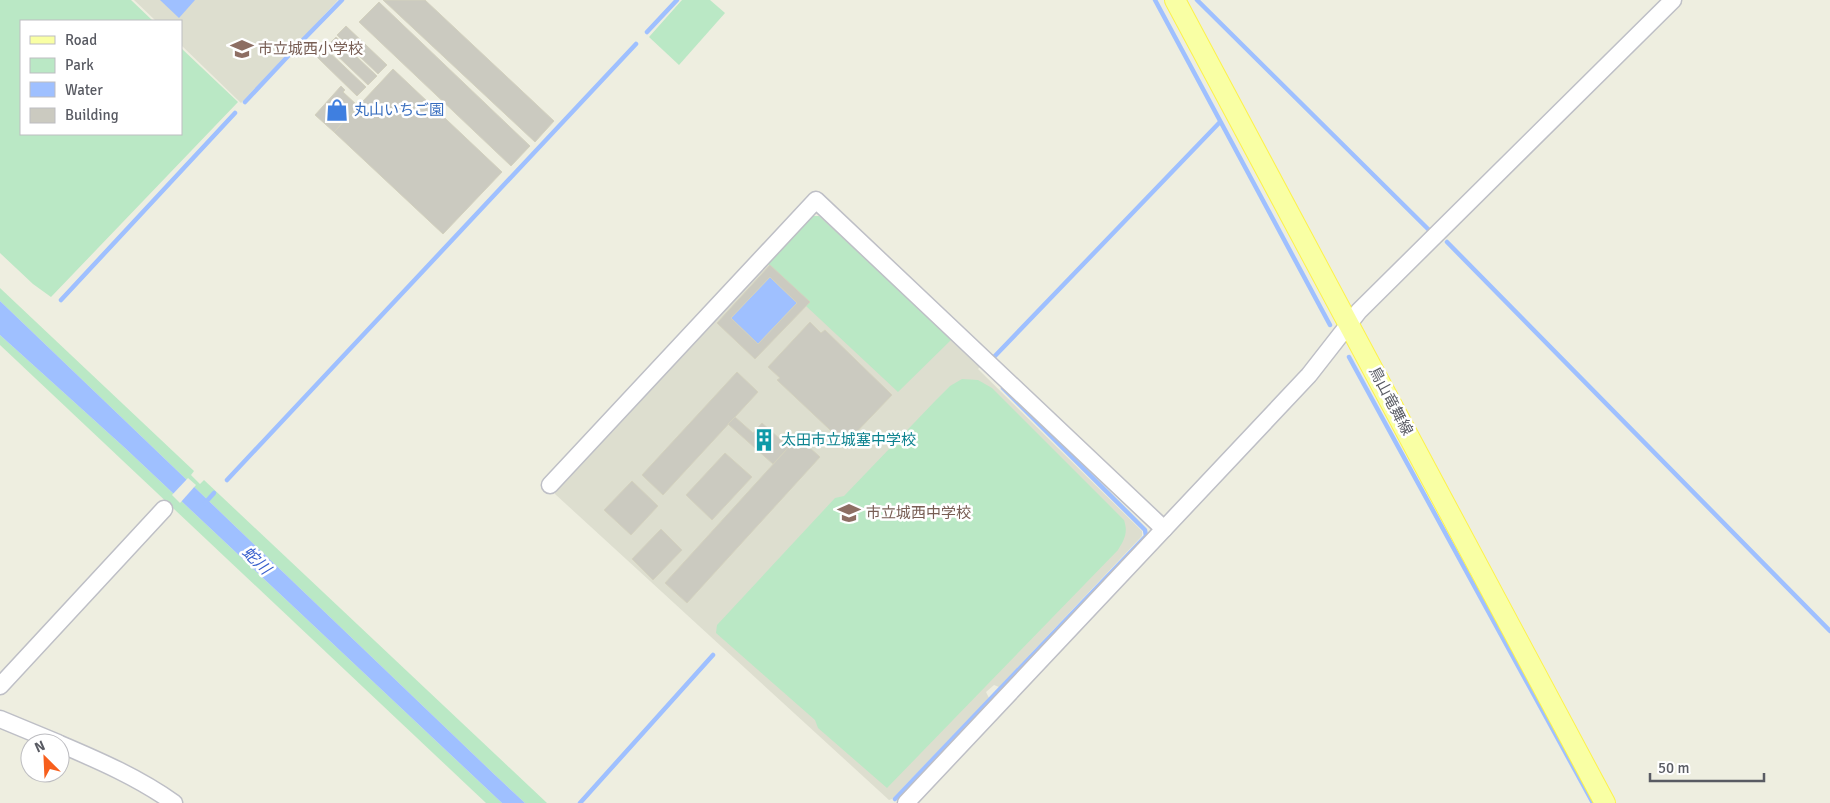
<svg xmlns="http://www.w3.org/2000/svg" width="1830" height="803" font-family="Signika,'Noto Sans JP',sans-serif">
  <style>
    .education { fill: #dddecf }
    .green { fill: #bae8c5 }
    .water { fill: #9fc0ff }
    .pier { fill: #eeeee0 }
    .lines { fill: none; stroke-linecap: round; stroke-linejoin: round }
    .stream { stroke: #9fc0ff; stroke-width: 4.5 }
    .building { fill: #cbcac0; stroke: #d3d1be; fill-rule: evenodd }
    .minor-casing { stroke: #bebfc6; stroke-width: 19 }
    .major-casing { stroke: #fdf24b; stroke-width: 22 }
    .minor { stroke: #fff; stroke-width: 16 }
    .major { stroke: #f9ffa4; stroke-width: 20 }
    .labels { text-anchor: middle; stroke-width: 5; stroke-linejoin: round; paint-order: stroke }
    .education-label { font-size: 15px; fill: #785e54; stroke: #fff; text-anchor: start }
    .shop-label { font-size: 15px; fill: #366cbe; stroke: #fff; text-anchor: start }
    .street-label { font-size: 15px; fill: #595b63; stroke: #fff }
    .culture-label { font-size: 15px; fill: #0d838f; stroke: #fff; text-anchor: start }
    .water-label { font-size: 16px; font-style: italic; fill: #385fcc; stroke: #fff }
  </style>
  <rect width="100%" height="100%" fill="#eeeee0"/>
  <g class="education">
    <path d="M134 0H338L299 42 302 46 293 55 289 52 241 103 181 45V21H156Z"/>
    <path d="M819 216 982 365 978 369 1142 531V536L999 687 994 685 986 692 989 698 892 799 889 800 555 494V487L767 263Z"/>
  </g>
  <g class="green">
    <path d="M0 0H131L153 21H21V134H181V48L238 102 51 297 33 284 0 253Z"/>
    <path d="M682 0H710L725 13 679 65 649 37Z"/>
    <path d="M811 216H819L952 339 898 392 806 306 767 263Z"/>
    <path d="M0 288 194 471 191 475 200 484 204 480 547 803H525L495 775 0 301Z"/>
    <path d="M0 335 125 448 502 803H486L0 345Z"/>
    <path d="M962 379 978 380 992 388 1124 520C1128 532 1125 539 1118 550L887 788 818 728 815 720 716 633 717 625 835 498 844 496 937 399 950 386Z"/>
  </g>
  <g class="water">
    <path d="M160 0H195L179 18Z"/>
    <path d="M770 277 797 303 758 344 731 318Z"/>
    <path d="M0 301 495 775 525 803H502L125 448 0 335Z"/>
  </g>
  <path class="pier" d="M188 478 196 485 180 503 172 495Z"/>
  <g class="lines">
    <g class="stream">
      <path d="M1155 0 1330 325"/>
      <path d="M1197 0 1429 230"/>
      <path d="M647 32 677 0"/>
      <path d="M300 43 342 0"/>
      <path d="M245 102 290 54"/>
      <path d="M1447 242 1830 631"/>
      <path d="M61 300 235 113"/>
      <path d="M1349 357 1593 803"/>
      <path d="M993 358 1220 122"/>
      <path d="M227 480 636 44"/>
      <path d="M205 503 214 493"/>
      <path d="M895 799 1146 536 1145 530 1003 388"/>
      <path d="M580 803 713 655"/>
    </g>
  </g>
  <g class="building">
    <path d="M383 0H425L554 121 535 142Z"/>
    <path d="M379 2 530 146 511 166 359 22Z"/>
    <path d="M346 26 387 65 378 74 337 35Z"/>
    <path d="M336 37 377 76 368 85 327 46Z"/>
    <path d="M325 48 366 87 357 96 317 57Z"/>
    <path d="M393 69 502 172 443 234 334 132Z"/>
    <path d="M341 86 345 90 343 92 358 106 334 132 315 115Z"/>
    <path d="M770 265 810 302 755 359 717 323ZM770 277 797 303 758 344 731 318Z"/>
    <path d="M810 322 821 333 825 330 892 395 845 444 777 380 780 378 768 367Z"/>
    <path d="M737 372 758 392 663 495 642 475Z"/>
    <path d="M735 417 753 433 762 423 789 447 773 464 728 424Z"/>
    <path d="M798 437 820 457 687 603 665 583Z"/>
    <path d="M725 453 752 477 712 520 686 495Z"/>
    <path d="M632 481 658 506 631 535 604 510Z"/>
    <path d="M661 529 682 550 653 580 632 559Z"/>
  </g>
  <g class="lines">
    <defs>
      <g id="minor">
        <path d="M550 485 816 200 1164 529"/>
        <path d="M0 686 164 509"/>
        <path d="M0 719 58 743"/>
        <path d="M60 744C100 761 139 778 174 803"/>
        <path d="M906 803 1309 375 1359 311 1673 0"/>
      </g>
      <path id="major" d="M1175 0 1605 803"/>
    </defs>
    <use href="#minor" class="minor-casing"/>
    <use href="#major" class="major-casing"/>
    <use href="#minor" class="minor"/>
    <use href="#major" class="major"/>
  </g>
  <defs>
    <symbol id="school-bare" viewBox="-9 -9 18 18"><path d="M0-5L7-2L0 1L-7-2ZM-4 1L0 2.5L4 1V4Q0 6-4 4Z" fill="#8d6e63" stroke="#fff" stroke-width="2.5" paint-order="stroke"/></symbol>
    <symbol id="shop-bare" viewBox="-9 -9 18 18"><path d="M-5-2.5h2.3a2.7 3.5 0 0 1 5.4 0H5L5.5 6h-11ZM-1.5-2.5h3a1.5 2.3 0 0 0-3 0Z" fill="#3f7fe0" stroke="#fff" stroke-width="2.5" paint-order="stroke"/></symbol>
    <symbol id="building-bare" viewBox="-9 -9 18 18"><path d="M-4-6H4V6H1V3H-1V6H-4ZM-2.5-4.3h1.7v1.8h-1.7ZM.8-4.3h1.7v1.8H.8ZM-2.5-1h1.7V.8h-1.7ZM.8-1h1.7V.8H.8Z" fill="#0f9aa8" stroke="#fff" stroke-width="2.5" paint-order="stroke"/></symbol>
  </defs>
  <g fill-rule="evenodd">
    <use href="#school-bare" x="226" y="33" width="32" height="32"/>
    <use href="#shop-bare" x="321" y="94" width="32" height="32"/>
    <use href="#building-bare" x="748" y="424" width="32" height="32"/>
    <use href="#school-bare" x="833" y="497" width="32" height="32"/>
  </g>
  <g class="labels">
    <g class="education-label">
      <text x="258" y="54">市立城西小学校</text>
      <text x="866" y="518">市立城西中学校</text>
    </g>
    <g class="shop-label">
      <text x="354" y="115">丸山いちご園</text>
    </g>
    <g class="street-label">
      <text transform="translate(1391 401) rotate(62)" y="5">鳥山竜舞線</text>
    </g>
    <g class="culture-label">
      <text x="781" y="445">太田市立城塞中学校</text>
    </g>
    <g class="water-label">
      <text transform="translate(257 560) rotate(44)" y="6">蛇川</text>
    </g>
  </g>
  <rect x="20" y="20" width="162" height="115" fill="#ffffff" stroke="#bdbdc1"/>
  <rect x="30" y="36" width="25" height="8" fill="#f9ffa4" stroke="#bdbdc1"/>
  <text x="65" y="45" font-size="15" fill="#595b63">Road</text>
  <rect x="30" y="58" width="25" height="15" fill="#bae8c5" stroke="#bdbdc1"/>
  <text x="65" y="70" font-size="15" fill="#595b63">Park</text>
  <rect x="30" y="82" width="25" height="15" fill="#9fc0ff" stroke="#bdbdc1"/>
  <text x="65" y="95" font-size="15" fill="#595b63">Water</text>
  <rect x="30" y="108" width="25" height="15" fill="#cbcac0" stroke="#bdbdc1"/>
  <text x="65" y="120" font-size="15" fill="#595b63">Building</text>
  <g transform="translate(45 758) rotate(336)"><circle r="24" fill="#ffffff" stroke="#bdbdc1"/>
  <path d="M0-4L9 19L0 12L-9 19Z" fill="#f75f1d"/>
  <text y="-8" font-size="14" font-weight="bold" text-anchor="middle" fill="#595b63">N</text>
  </g>
  <path d="M1650 773v8h114v-8" fill="none" stroke="#595b63" stroke-width="2.5"/>
  <text x="1658" y="773" font-size="15" fill="#595b63" stroke="#ffffff" stroke-width="4" paint-order="stroke">50 m</text>
</svg>
